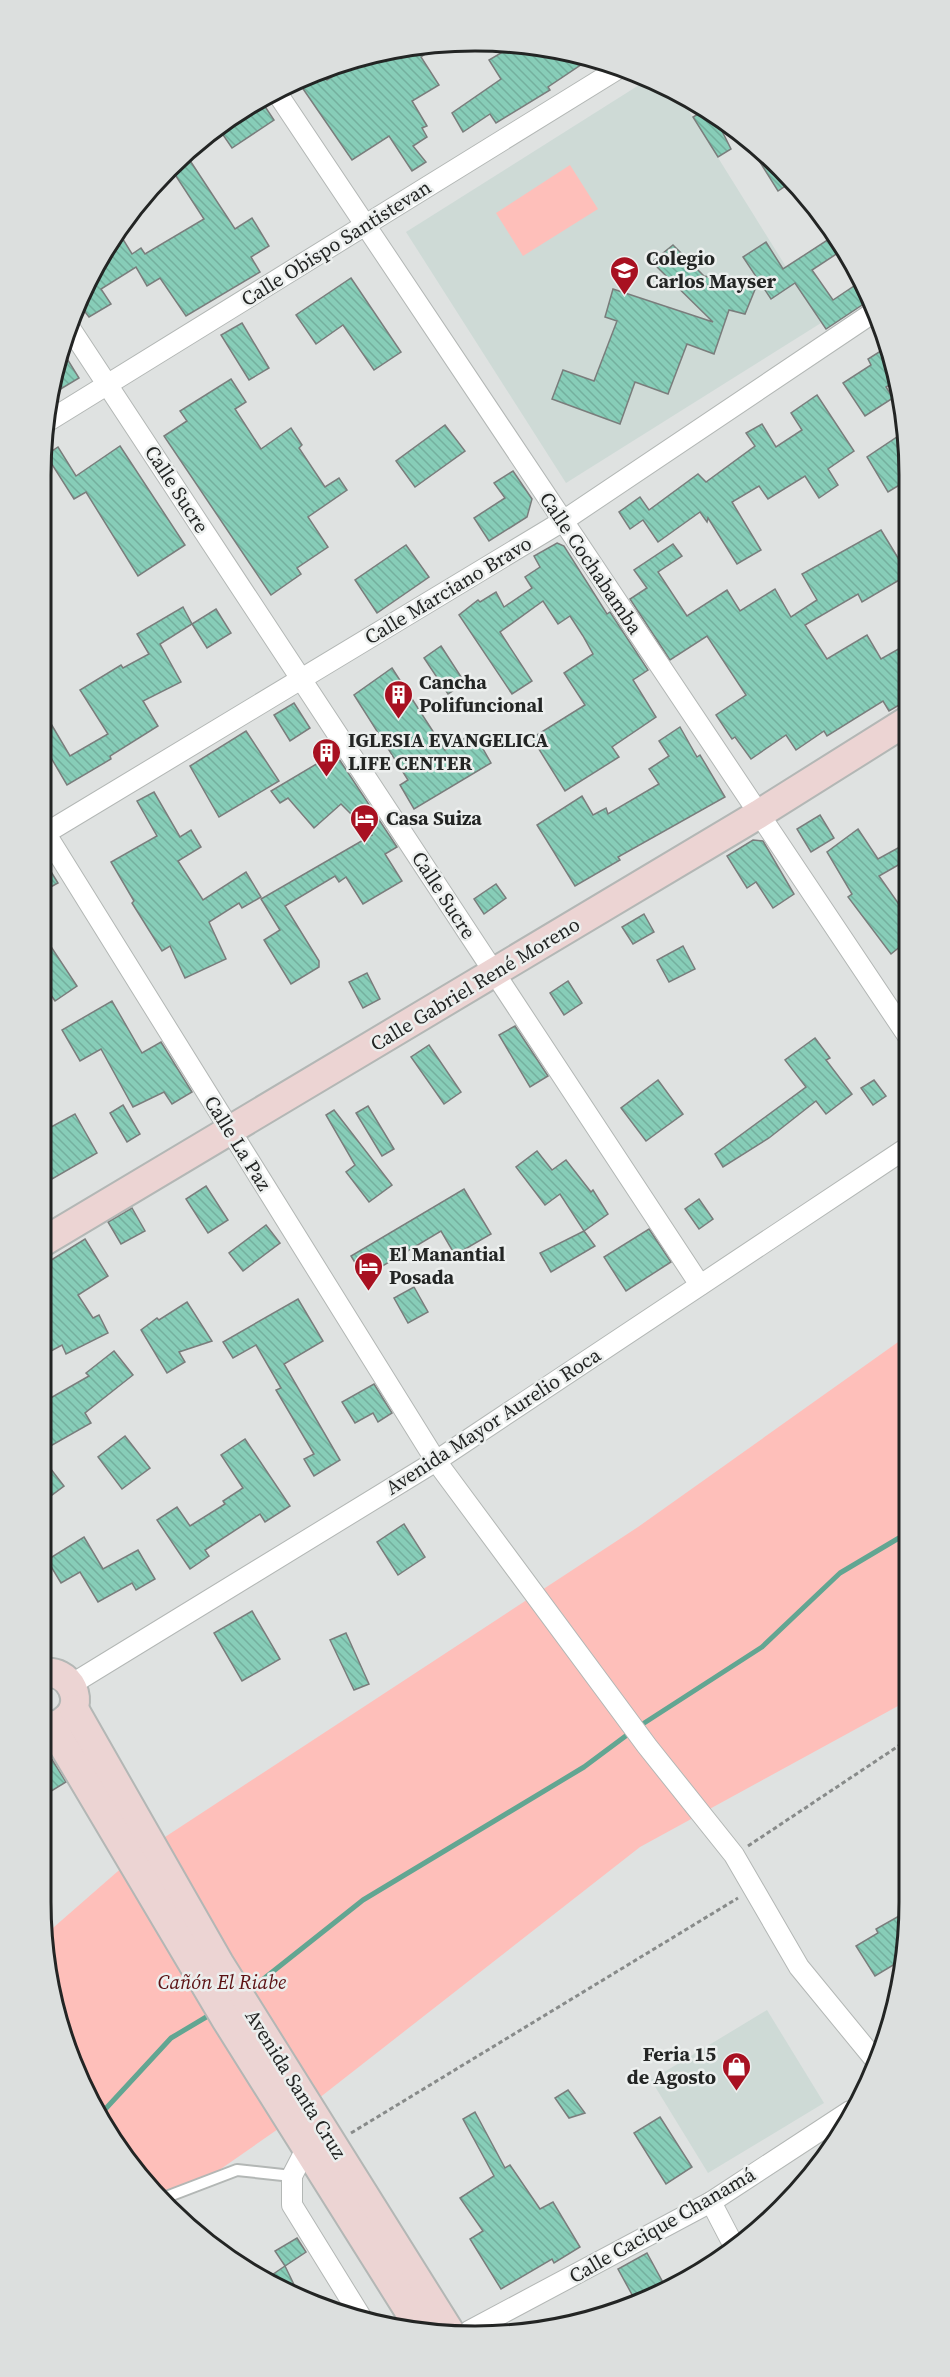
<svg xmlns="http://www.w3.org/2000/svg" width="950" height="2377" font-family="'Source Serif 4',serif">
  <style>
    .built { fill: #cedad6 }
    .park { fill: #febfba }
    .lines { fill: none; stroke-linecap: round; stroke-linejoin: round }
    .stream { stroke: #62a692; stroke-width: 5 }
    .building { fill: url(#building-back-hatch); stroke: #7a7d7c; stroke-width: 1.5 }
    .lane-casing { stroke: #b3b7b5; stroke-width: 14 }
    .street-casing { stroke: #b3b7b5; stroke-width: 22 }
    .secondary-casing { stroke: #b3b7b5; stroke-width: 32 }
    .path { stroke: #888b8a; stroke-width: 3; stroke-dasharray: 4.5 3; stroke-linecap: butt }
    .lane { stroke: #fff; stroke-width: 10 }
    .street { stroke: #fff; stroke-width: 20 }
    .secondary { stroke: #ecd4d3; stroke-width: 28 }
    .labels { text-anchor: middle; stroke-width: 5; stroke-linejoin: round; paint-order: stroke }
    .street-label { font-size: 20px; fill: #232524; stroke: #ecefee }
    .poi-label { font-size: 20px; font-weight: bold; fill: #232524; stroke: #ecefee; text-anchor: start }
    .park-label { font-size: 20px; font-style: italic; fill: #5c1214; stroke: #ecefee }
    .rim { fill: none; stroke: #232524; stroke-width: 3 }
  </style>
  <defs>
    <pattern id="building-back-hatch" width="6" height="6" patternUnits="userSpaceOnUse" patternTransform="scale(1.5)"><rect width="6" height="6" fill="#87cdb8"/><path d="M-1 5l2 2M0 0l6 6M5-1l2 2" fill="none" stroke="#74b09e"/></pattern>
  </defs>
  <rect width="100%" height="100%" fill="#dfe2e1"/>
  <g class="built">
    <path d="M647 80 679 95 821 323 566 483 406 232Z"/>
    <path d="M767 2010 824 2103 708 2173 651 2080Z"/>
  </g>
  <g class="park">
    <path d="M570 165 598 209 523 256 496 213Z"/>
    <path d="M908 1335 909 1700 640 1847 291 2120 169 2205C120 2165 86 2102 64 2044 54 2016 51 1965 46 1934L133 1858 638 1527Z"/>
  </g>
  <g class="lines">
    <g class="stream">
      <path d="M638 1727 762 1647 840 1573 909 1532"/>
      <path d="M247 1992 363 1900 584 1767 631 1732"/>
      <path d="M98 2117 171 2038 213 2013"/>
    </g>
  </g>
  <g class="building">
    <path d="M443 42 421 57 439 85 412 101 427 126 422 128 427 137 413 146 426 162 412 171 389 136 352 160 297 80 321 71 327 80 367 55Z"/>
    <path d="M516 44H531L591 58 548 87 550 90 496 123 490 114 463 132 452 113 501 79 489 60Z"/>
    <path d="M260 99 274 120 232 148 217 126Z"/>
    <path d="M707 109 721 118 717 121 731 149 718 157 693 117Z"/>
    <path d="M756 149 780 169 793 181 778 191 753 151Z"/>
    <path d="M189 159 235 229 252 218 269 246 251 257 260 272 186 316 160 278 147 286 136 267 101 289 111 304 89 317 78 303 99 258 118 231 132 254 141 248 145 254 204 219 172 170Z"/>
    <path d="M832 237 841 251 812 270 833 300 860 282 871 299 826 329 795 283 771 299 743 257 766 242 783 269Z"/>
    <path d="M673 245 704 276 756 287 745 314 729 310 714 354 687 344 668 394 635 382 620 424 552 399 563 370 594 381 617 321 605 317 613 289 713 322 652 262Z"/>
    <path d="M351 278 401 352 374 370 343 325 316 344 296 315Z"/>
    <path d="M242 323 269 368 249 380 221 335Z"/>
    <path d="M887 347 896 381 886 387 893 398 865 416 843 383 871 365 868 359Z"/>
    <path d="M61 349 79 378 54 393Z"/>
    <path d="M231 379 246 402 235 409 261 449 291 428 302 445 299 448 325 487 339 478 347 490 308 517 328 547 297 568 301 574 271 595 164 436 187 421 180 411Z"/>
    <path d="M817 395 854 451 828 469 838 485 819 498 805 476 768 499 759 486 732 502 761 550 737 564 708 518 707 522 700 512 658 542 643 520 630 529 619 512 640 497 649 510 698 474 706 482 755 446 746 433 762 424 776 447 802 430 791 413Z"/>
    <path d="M445 425 465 451 415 487 396 461Z"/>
    <path d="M906 431V481L888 492 867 457Z"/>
    <path d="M120 446 185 545 138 576 86 492 74 499 46 455 58 447 76 476Z"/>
    <path d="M513 471 532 499 527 517 489 541 474 518 505 498 494 483Z"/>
    <path d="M881 530 906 571V576L862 602 858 594 805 625 827 659 867 635 881 659 902 647 906 654V701L889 711 883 701 827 736 824 731 796 750 786 735 751 759 735 737 732 739 716 715 746 695 707 636 670 660 630 599 647 588 634 570 673 544 682 556 658 572 687 616 727 590 740 611 775 589 791 617 817 600 802 574Z"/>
    <path d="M557 543 564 546 607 614 610 612 648 670 633 680 656 717 612 747 619 757 565 791 532 738 585 705 564 673 593 654 583 636 570 616 558 624 543 601 500 632 532 681 512 694 459 615 478 600 480 602 496 592 504 607 532 588 525 577 540 567 534 556Z"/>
    <path d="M406 545 429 577 377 613 355 580Z"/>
    <path d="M183 607 192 624 160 644 181 682 143 701 158 726 110 756 111 759 67 785 40 739V727L50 722 70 756 108 734 80 690 121 665 123 668 149 654 137 634Z"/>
    <path d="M216 609 231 633 207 648 192 624Z"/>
    <path d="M441 646 465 683 448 694 424 658Z"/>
    <path d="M392 668 445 750 474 733 491 763 414 809 400 785 408 780 354 695Z"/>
    <path d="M294 703 310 728 290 741 274 715Z"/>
    <path d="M680 727 697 757 700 755 725 797 618 857 620 860 575 886 537 825 582 796 593 815 606 808 608 814 659 784 649 769 669 756 659 741Z"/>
    <path d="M246 731 279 781 219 817 190 766Z"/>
    <path d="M335 753 397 847 385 854 402 881 363 904 346 877 339 882 335 876 285 906 319 961V967L291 984 264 940 280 930 261 899 372 835 341 804 314 828 288 798 280 803 271 791Z"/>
    <path d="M154 792 180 837 191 830 201 847 178 861 203 900 246 872 261 897 242 908 239 903 209 922 226 959 185 978 170 946 162 951 132 903 134 901 111 862 157 836 137 801Z"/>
    <path d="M820 815 834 838 811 852 797 829Z"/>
    <path d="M858 829 878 859 907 843V860L879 876 898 903 907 897V941L891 954 848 897 852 894 827 852Z"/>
    <path d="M753 840 763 841 794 894 773 908 756 882 747 888 727 856Z"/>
    <path d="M40 854 58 883 40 893Z"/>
    <path d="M496 884 506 898 484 914 474 899Z"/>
    <path d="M644 914 654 932 633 944 622 927Z"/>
    <path d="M40 930 77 986 55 1001 40 979Z"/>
    <path d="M683 946 695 969 669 982 657 960Z"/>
    <path d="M367 973 380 999 363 1008 349 982Z"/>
    <path d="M568 981 582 1003 564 1015 550 993Z"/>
    <path d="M112 1001 142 1053 161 1042 192 1092 172 1104 164 1092 133 1107 101 1049 80 1061 62 1030Z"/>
    <path d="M515 1026 548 1076 530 1087 499 1035Z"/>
    <path d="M815 1038 830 1058 826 1060 852 1094 826 1114 816 1101 769 1138 723 1167 715 1154 806 1087 785 1060Z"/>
    <path d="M429 1045 461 1092 444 1104 411 1057Z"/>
    <path d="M658 1080 683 1114 646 1141 621 1108Z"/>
    <path d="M874 1080 886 1096 873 1105 861 1088Z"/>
    <path d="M123 1105 140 1134 127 1142 110 1113Z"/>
    <path d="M368 1106 394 1149 382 1156 356 1113Z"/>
    <path d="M334 1110 392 1185 369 1202 346 1172 355 1165 326 1115Z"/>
    <path d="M75 1114 97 1153 40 1186V1133Z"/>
    <path d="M537 1151 552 1170 566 1160 591 1192 593 1190 608 1214 584 1231 560 1194 545 1205 516 1167Z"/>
    <path d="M206 1186 228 1220 208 1233 186 1199Z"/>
    <path d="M464 1189 491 1234 455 1255 441 1231 364 1277 351 1256Z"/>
    <path d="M699 1199 713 1219 699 1229 685 1209Z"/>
    <path d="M132 1208 145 1231 121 1244 108 1222Z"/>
    <path d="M266 1225 280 1243 243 1271 229 1253Z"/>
    <path d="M649 1229 671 1262 626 1291 604 1257Z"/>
    <path d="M584 1231 595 1246 551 1272 540 1253Z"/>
    <path d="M85 1239 108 1276 78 1295 93 1318 99 1315 108 1333 66 1354 62 1345 40 1357V1267Z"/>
    <path d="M414 1287 428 1312 408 1323 394 1298Z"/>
    <path d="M298 1299 323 1341 284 1364 340 1460 314 1476 304 1459 314 1454 276 1390 281 1388 256 1345 233 1358 223 1342Z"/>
    <path d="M187 1302 212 1341 179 1352 185 1362 167 1373 141 1330 157 1318 159 1320Z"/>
    <path d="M114 1351 133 1375 85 1413 91 1423 40 1452V1404L89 1376 86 1373Z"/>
    <path d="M374 1384 392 1413 378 1422 373 1413 355 1423 342 1402Z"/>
    <path d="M125 1436 150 1468 122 1489 98 1457Z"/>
    <path d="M245 1439 290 1506 265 1522 260 1514 205 1550 209 1556 190 1569 157 1520 177 1507 190 1526 225 1504 223 1501 243 1488 221 1455Z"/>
    <path d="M40 1455 64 1486 40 1504Z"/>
    <path d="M404 1524 425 1557 398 1575 377 1542Z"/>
    <path d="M84 1537 103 1569 138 1550 155 1579 136 1590 132 1583 98 1602 80 1572 61 1583 47 1560Z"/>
    <path d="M252 1611 280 1659 242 1681 214 1633Z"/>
    <path d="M346 1633 369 1684 354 1690 330 1640Z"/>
    <path d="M40 1740 66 1782 40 1798Z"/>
    <path d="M908 1911 900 1961 875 1976 856 1946 878 1933 876 1929Z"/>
    <path d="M568 2090 585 2113 569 2118 555 2098Z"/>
    <path d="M475 2112 505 2168 510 2165 540 2209 553 2202 580 2247 554 2263 552 2259 501 2289 470 2239 483 2231 460 2198 494 2176 463 2119Z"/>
    <path d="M660 2117 692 2167 666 2184 634 2133Z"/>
    <path d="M297 2238 306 2252 285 2266 275 2251Z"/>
    <path d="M647 2253 666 2288 635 2300 618 2269Z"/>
    <path d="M285 2266 300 2297 263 2281Z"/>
  </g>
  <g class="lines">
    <defs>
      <path id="lane" d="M161 2199 237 2170 292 2176"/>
      <g id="street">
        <path d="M275 90 907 1035"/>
        <path d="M68 325 700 1285"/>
        <path d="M50 420 621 67"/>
        <path d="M41 826 436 1461 647 1746 734 1855 799 1967 876 2061"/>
        <path d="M41 836 563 521 877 310"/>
        <path d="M72 1684 436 1461 908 1147"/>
        <path d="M307 2147 292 2176V2205L363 2320"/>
        <path d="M711 2202 735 2248"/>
        <path d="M469 2331 711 2202 850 2111"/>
      </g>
      <g id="secondary">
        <path d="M41 1243 759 814 907 721"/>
        <path d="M41 1674C70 1666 89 1705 62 1722"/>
        <path d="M74 1709 219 1963 450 2332"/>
        <path d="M51 1725 227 2021 423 2333"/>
      </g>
    </defs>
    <use href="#lane" class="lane-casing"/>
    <use href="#street" class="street-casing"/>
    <use href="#secondary" class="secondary-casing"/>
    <g class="path">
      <path d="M748 1846 909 1739"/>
      <path d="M351 2133 738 1898"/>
    </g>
    <use href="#lane" class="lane"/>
    <use href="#street" class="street"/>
    <use href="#secondary" class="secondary"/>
  </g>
  <defs>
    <symbol id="school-pin" viewBox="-11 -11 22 30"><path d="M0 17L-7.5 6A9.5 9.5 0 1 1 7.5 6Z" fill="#a81121" stroke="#ecefee"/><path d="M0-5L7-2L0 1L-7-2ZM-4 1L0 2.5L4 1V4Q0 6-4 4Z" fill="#fff"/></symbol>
    <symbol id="building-pin" viewBox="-11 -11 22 30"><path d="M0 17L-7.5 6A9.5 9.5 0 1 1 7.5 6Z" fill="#a81121" stroke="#ecefee"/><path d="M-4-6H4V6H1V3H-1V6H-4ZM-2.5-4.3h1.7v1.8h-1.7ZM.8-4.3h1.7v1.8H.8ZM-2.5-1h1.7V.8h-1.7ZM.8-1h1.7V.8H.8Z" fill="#fff"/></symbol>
    <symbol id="hotel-pin" viewBox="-11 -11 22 30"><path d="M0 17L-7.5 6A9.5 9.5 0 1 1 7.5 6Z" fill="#a81121" stroke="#ecefee"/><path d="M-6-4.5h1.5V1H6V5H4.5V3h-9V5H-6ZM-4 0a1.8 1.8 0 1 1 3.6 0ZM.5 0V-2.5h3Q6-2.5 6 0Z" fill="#fff"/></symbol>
    <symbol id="shop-pin" viewBox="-11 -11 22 30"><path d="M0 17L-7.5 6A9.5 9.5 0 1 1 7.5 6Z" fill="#a81121" stroke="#ecefee"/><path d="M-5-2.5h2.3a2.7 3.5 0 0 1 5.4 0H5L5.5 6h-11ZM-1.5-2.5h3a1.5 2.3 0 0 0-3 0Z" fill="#fff"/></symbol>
  </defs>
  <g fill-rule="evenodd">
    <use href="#school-pin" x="608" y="254" width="33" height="45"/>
    <use href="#building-pin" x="382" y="678" width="33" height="45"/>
    <use href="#building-pin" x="310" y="736" width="33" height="45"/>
    <use href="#hotel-pin" x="348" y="802" width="33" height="45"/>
    <use href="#hotel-pin" x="352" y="1250" width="33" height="45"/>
    <use href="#shop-pin" x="720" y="2050" width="33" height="45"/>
  </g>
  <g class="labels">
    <g class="street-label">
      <text transform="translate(336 243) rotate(-32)" y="7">Calle Obispo Santistevan</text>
      <text transform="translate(177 489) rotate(57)" y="7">Calle Sucre</text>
      <text transform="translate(591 563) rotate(56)" y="7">Calle Cochabamba</text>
      <text transform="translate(448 590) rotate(-31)" y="7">Calle Marciano Bravo</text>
      <text transform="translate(444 895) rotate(57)" y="7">Calle Sucre</text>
      <text transform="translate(475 984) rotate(-31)" y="7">Calle Gabriel René Moreno</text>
      <text transform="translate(238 1143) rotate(58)" y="7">Calle La Paz</text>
      <text transform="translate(493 1421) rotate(-33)" y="7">Avenida Mayor Aurelio Roca</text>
      <text transform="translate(296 2084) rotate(58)" y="7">Avenida Santa Cruz</text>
      <text transform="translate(662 2225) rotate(-30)" y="7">Calle Cacique Chanamá</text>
    </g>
    <g class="poi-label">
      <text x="646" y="265">Colegio<tspan x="646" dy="23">Carlos Mayser</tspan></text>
      <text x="419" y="689">Cancha<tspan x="419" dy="23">Polifuncional</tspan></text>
      <text x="348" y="747">IGLESIA EVANGELICA<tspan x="348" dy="23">LIFE CENTER</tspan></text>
      <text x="386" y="825">Casa Suiza</text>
      <text x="389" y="1261">El Manantial<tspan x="389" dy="23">Posada</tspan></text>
      <text x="716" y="2061" text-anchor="end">Feria 15<tspan x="716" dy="23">de Agosto</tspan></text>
    </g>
    <g class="park-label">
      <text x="222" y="1989">Cañón El Riabe</text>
    </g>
  </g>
  <path d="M0 0H950V2377H0ZM475 51H475A424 424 0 0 1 899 475V1902A424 424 0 0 1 475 2326H475A424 424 0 0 1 51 1902V475A424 424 0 0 1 475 51Z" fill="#dcdfde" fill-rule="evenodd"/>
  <path class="rim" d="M475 51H475A424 424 0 0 1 899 475V1902A424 424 0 0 1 475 2326H475A424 424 0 0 1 51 1902V475A424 424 0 0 1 475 51Z"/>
</svg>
